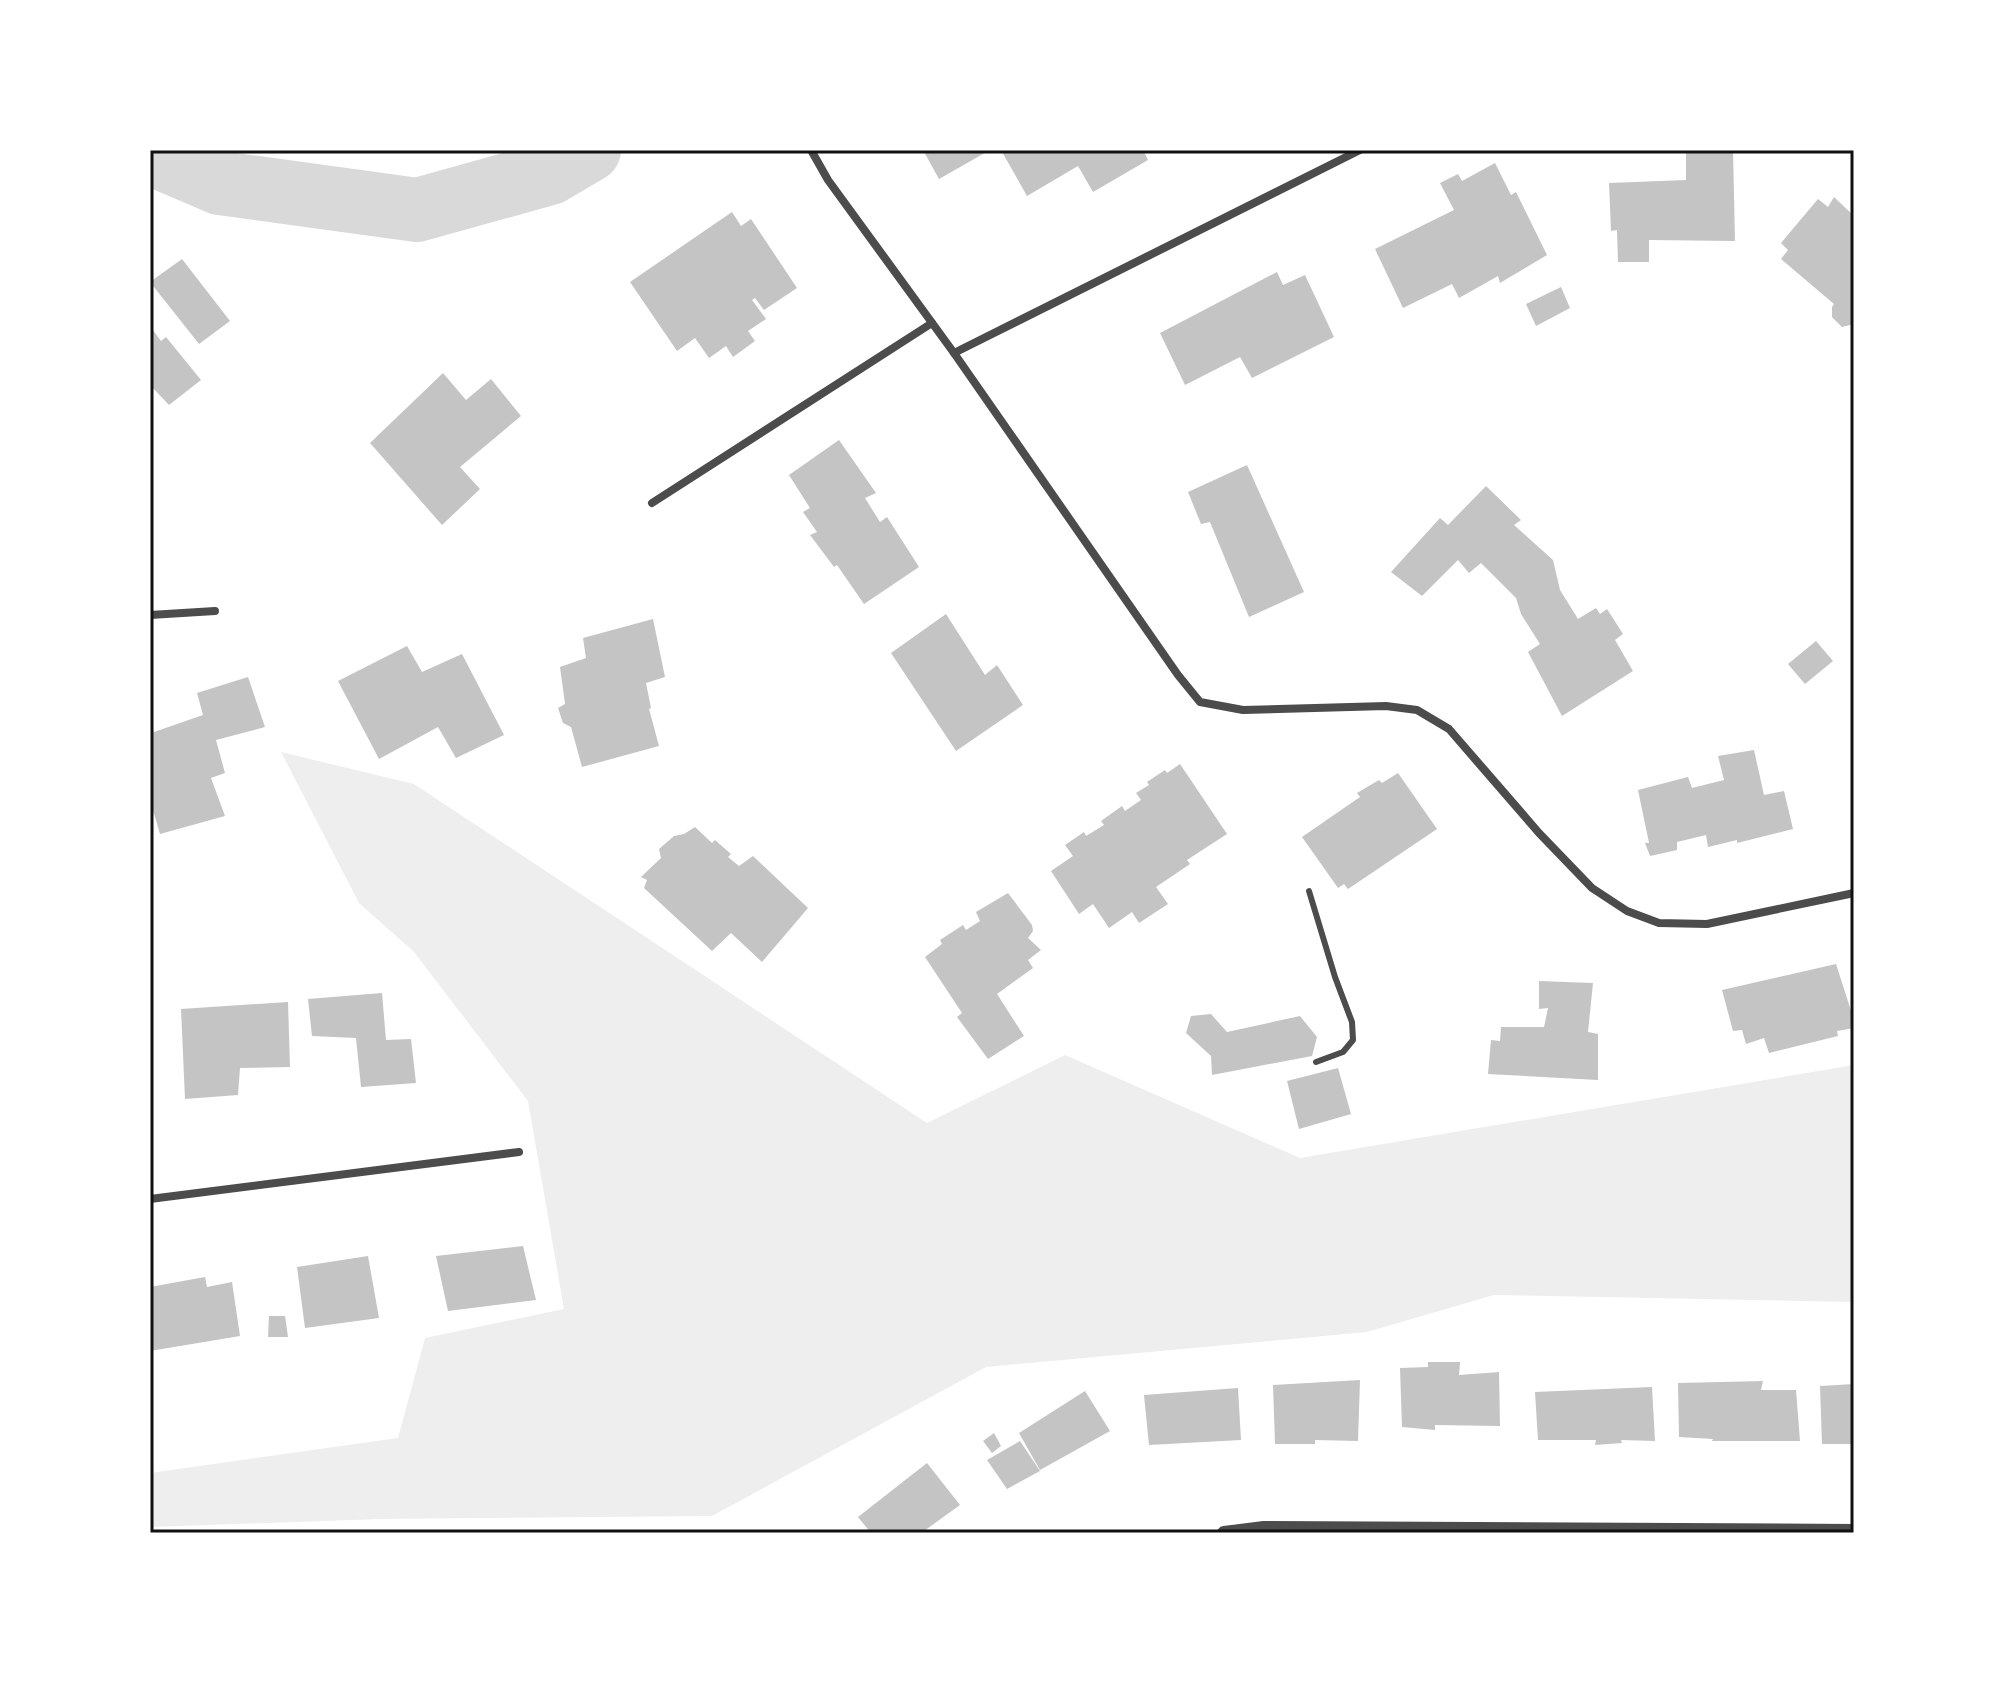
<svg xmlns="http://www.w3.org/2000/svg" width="2004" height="1683" font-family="'Roboto Serif',serif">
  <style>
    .green { fill: #eee }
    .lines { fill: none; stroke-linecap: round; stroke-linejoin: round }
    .river { stroke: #d9d9d9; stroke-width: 64 }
    .building { fill: #c4c4c4 }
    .service { stroke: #4c4c4c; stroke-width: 6 }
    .minor { stroke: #4c4c4c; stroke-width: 8 }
    .tertiary { stroke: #4c4c4c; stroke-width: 14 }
    .neatline { fill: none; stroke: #111; stroke-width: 3 }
  </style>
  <rect width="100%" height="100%" fill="#fff"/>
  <path class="green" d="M281 752 414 784 927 1123 1065 1055 1300 1158 1854 1065V1302L1494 1295 1367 1332 986 1367 712 1516 380 1519 150 1527V1473L398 1438 425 1338 564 1309 528 1101 414 952 359 903Z"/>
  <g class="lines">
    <path class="river" d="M150 153 220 183 417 210 550 173 589 150"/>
  </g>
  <g class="building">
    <path d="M923 150H990L939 179Z"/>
    <path d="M1001 150H1143L1148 160 1093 192 1078 166 1027 196Z"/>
    <path d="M1733 150 1735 241 1649 240V262H1618L1617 230 1611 231 1609 183 1686 180V151Z"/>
    <path d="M1495 163 1511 195 1516 192 1547 255 1500 283 1498 276 1459 298 1452 284 1403 308 1375 249 1454 210 1440 183 1458 174 1462 181Z"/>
    <path d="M1834 197 1854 216V324L1842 327 1832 317V307L1834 304 1781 259 1788 250 1781 243 1818 199 1828 207Z"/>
    <path d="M732 212 741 226 751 219 797 288 764 310 755 298 752 300 766 319 748 331 755 341 733 357 726 346 709 358 695 338 677 351 630 282Z"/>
    <path d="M182 259 230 321 199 344 150 282Z"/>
    <path d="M1277 272 1283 285 1305 275 1334 337 1252 378 1240 357 1185 385 1160 333Z"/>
    <path d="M1561 287 1570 308 1536 326 1526 304Z"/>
    <path d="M150 326 161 341 166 337 201 380 169 405 153 388 150 390Z"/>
    <path d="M443 373 466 400 491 379 521 416 460 467 480 489 442 525 370 443Z"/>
    <path d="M839 440 876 493 865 498 880 522 887 517 919 567 864 604 837 565 834 567 810 535 817 532 803 512 810 508 789 475Z"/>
    <path d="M1247 465 1304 592 1249 617 1210 522 1201 524 1188 492Z"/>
    <path d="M1486 486 1521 520 1514 525 1553 560 1560 590 1578 619 1596 608 1600 614 1607 609 1623 634 1615 640 1633 671 1562 716 1528 652 1540 644 1521 614 1516 598 1481 563 1469 573 1458 560 1422 596 1391 572 1440 518 1448 525Z"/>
    <path d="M946 614 985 675 997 665 1023 705 956 751 891 653Z"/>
    <path d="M653 619 665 677 646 683 651 708 649 709 659 746 582 767 571 727 563 723 558 708 565 704 560 667 586 658 583 638Z"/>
    <path d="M1816 641 1833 661 1805 684 1788 664Z"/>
    <path d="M407 646 422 672 462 654 504 735 456 758 438 727 379 759 338 681Z"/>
    <path d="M248 677 265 727 216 740 225 773 211 778 225 816 160 834 150 800V720L154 732 203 715 197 693Z"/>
    <path d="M1754 750 1764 795 1784 791 1793 829 1737 843V840L1708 847 1706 835 1677 842V850L1650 856 1645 843H1649L1638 790 1688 777 1692 788 1724 780 1718 756Z"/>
    <path d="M1180 764 1227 834 1187 860 1190 864 1156 887 1168 904 1139 923 1132 912 1109 928 1093 904 1079 914 1051 871 1073 856 1065 845 1084 832 1086 836 1104 825 1101 821 1122 806 1125 811 1141 800 1136 793 1149 785 1147 782 1165 770 1167 773Z"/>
    <path d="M1398 773 1437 829 1348 889 1344 884 1338 888 1302 837 1360 797 1357 793 1379 780 1382 783Z"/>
    <path d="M695 827 712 843 715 840 731 854 728 857 739 866 753 856 808 908 762 962 731 933 712 951 644 888 647 880 641 877 661 858 659 849 674 836 684 834Z"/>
    <path d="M1008 893 1032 925 1033 931 1028 938 1041 950 1028 960 1033 968 997 994 1024 1036 988 1059 957 1017 962 1013 925 957 942 944 940 940 963 925 966 930 980 921 976 912Z"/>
    <path d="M1836 964 1854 1020V1028L1837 1031 1838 1036 1769 1053 1764 1038 1746 1044 1742 1030 1733 1031 1722 990Z"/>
    <path d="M1539 981 1593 983 1588 1032 1598 1034V1080L1488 1074 1491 1040 1500 1041 1501 1027H1544L1548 1008 1539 1009Z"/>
    <path d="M382 993 386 1040 411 1039 416 1083 361 1087 356 1038 312 1036 308 999Z"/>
    <path d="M288 1002 290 1067 240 1068 238 1095 185 1099 181 1009Z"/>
    <path d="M1211 1014 1227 1032 1300 1016 1317 1037 1312 1056 1212 1075 1211 1056 1186 1033 1191 1016Z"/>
    <path d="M1338 1068 1351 1114 1299 1129 1287 1081Z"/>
    <path d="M523 1246 536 1300 448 1311 436 1256Z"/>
    <path d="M368 1256 379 1318 305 1328 297 1267Z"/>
    <path d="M205 1277 207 1287 232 1282 240 1336 150 1351V1287Z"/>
    <path d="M269 1316H285L288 1337H268Z"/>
    <path d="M1428 1362H1460L1459 1375 1499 1372 1500 1426 1435 1425V1430L1402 1427 1400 1368 1428 1367Z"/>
    <path d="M1360 1380 1358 1441 1315 1440V1444H1275L1273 1385Z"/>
    <path d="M1763 1381 1761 1390H1796L1800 1441H1712L1713 1439 1679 1437 1678 1383Z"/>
    <path d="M1854 1384V1444H1822L1820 1386Z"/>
    <path d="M1652 1387 1655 1441 1621 1440 1622 1443 1595 1445 1596 1440H1538L1535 1392Z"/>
    <path d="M1238 1388 1241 1440 1149 1445 1144 1395Z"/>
    <path d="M1085 1391 1110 1431 1040 1470 1019 1433Z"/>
    <path d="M994 1433 1001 1446 992 1453 983 1441Z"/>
    <path d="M1020 1441 1040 1471 1007 1489 987 1460Z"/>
    <path d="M927 1463 960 1505 924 1531 925 1533H871L858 1517Z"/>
  </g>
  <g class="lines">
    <path class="service" d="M1309 891 1335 977 1352 1022 1353 1040 1343 1052 1316 1062"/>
    <g class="minor">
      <path d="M811 150 828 180 954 353 1178 675 1200 702 1243 710 1386 706 1417 710 1449 729 1539 833 1592 888 1627 911 1659 923 1707 924 1854 893"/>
      <path d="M954 353 1360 150"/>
      <path d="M652 503 932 323"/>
      <path d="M150 615 215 611"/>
      <path d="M150 1199 519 1152"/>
    </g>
    <path class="tertiary" d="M1224 1533 1264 1528 1854 1531"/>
  </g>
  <rect width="2004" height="1683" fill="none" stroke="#ffffff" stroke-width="304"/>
  <rect x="152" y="152" width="1700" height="1379" class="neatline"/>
</svg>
